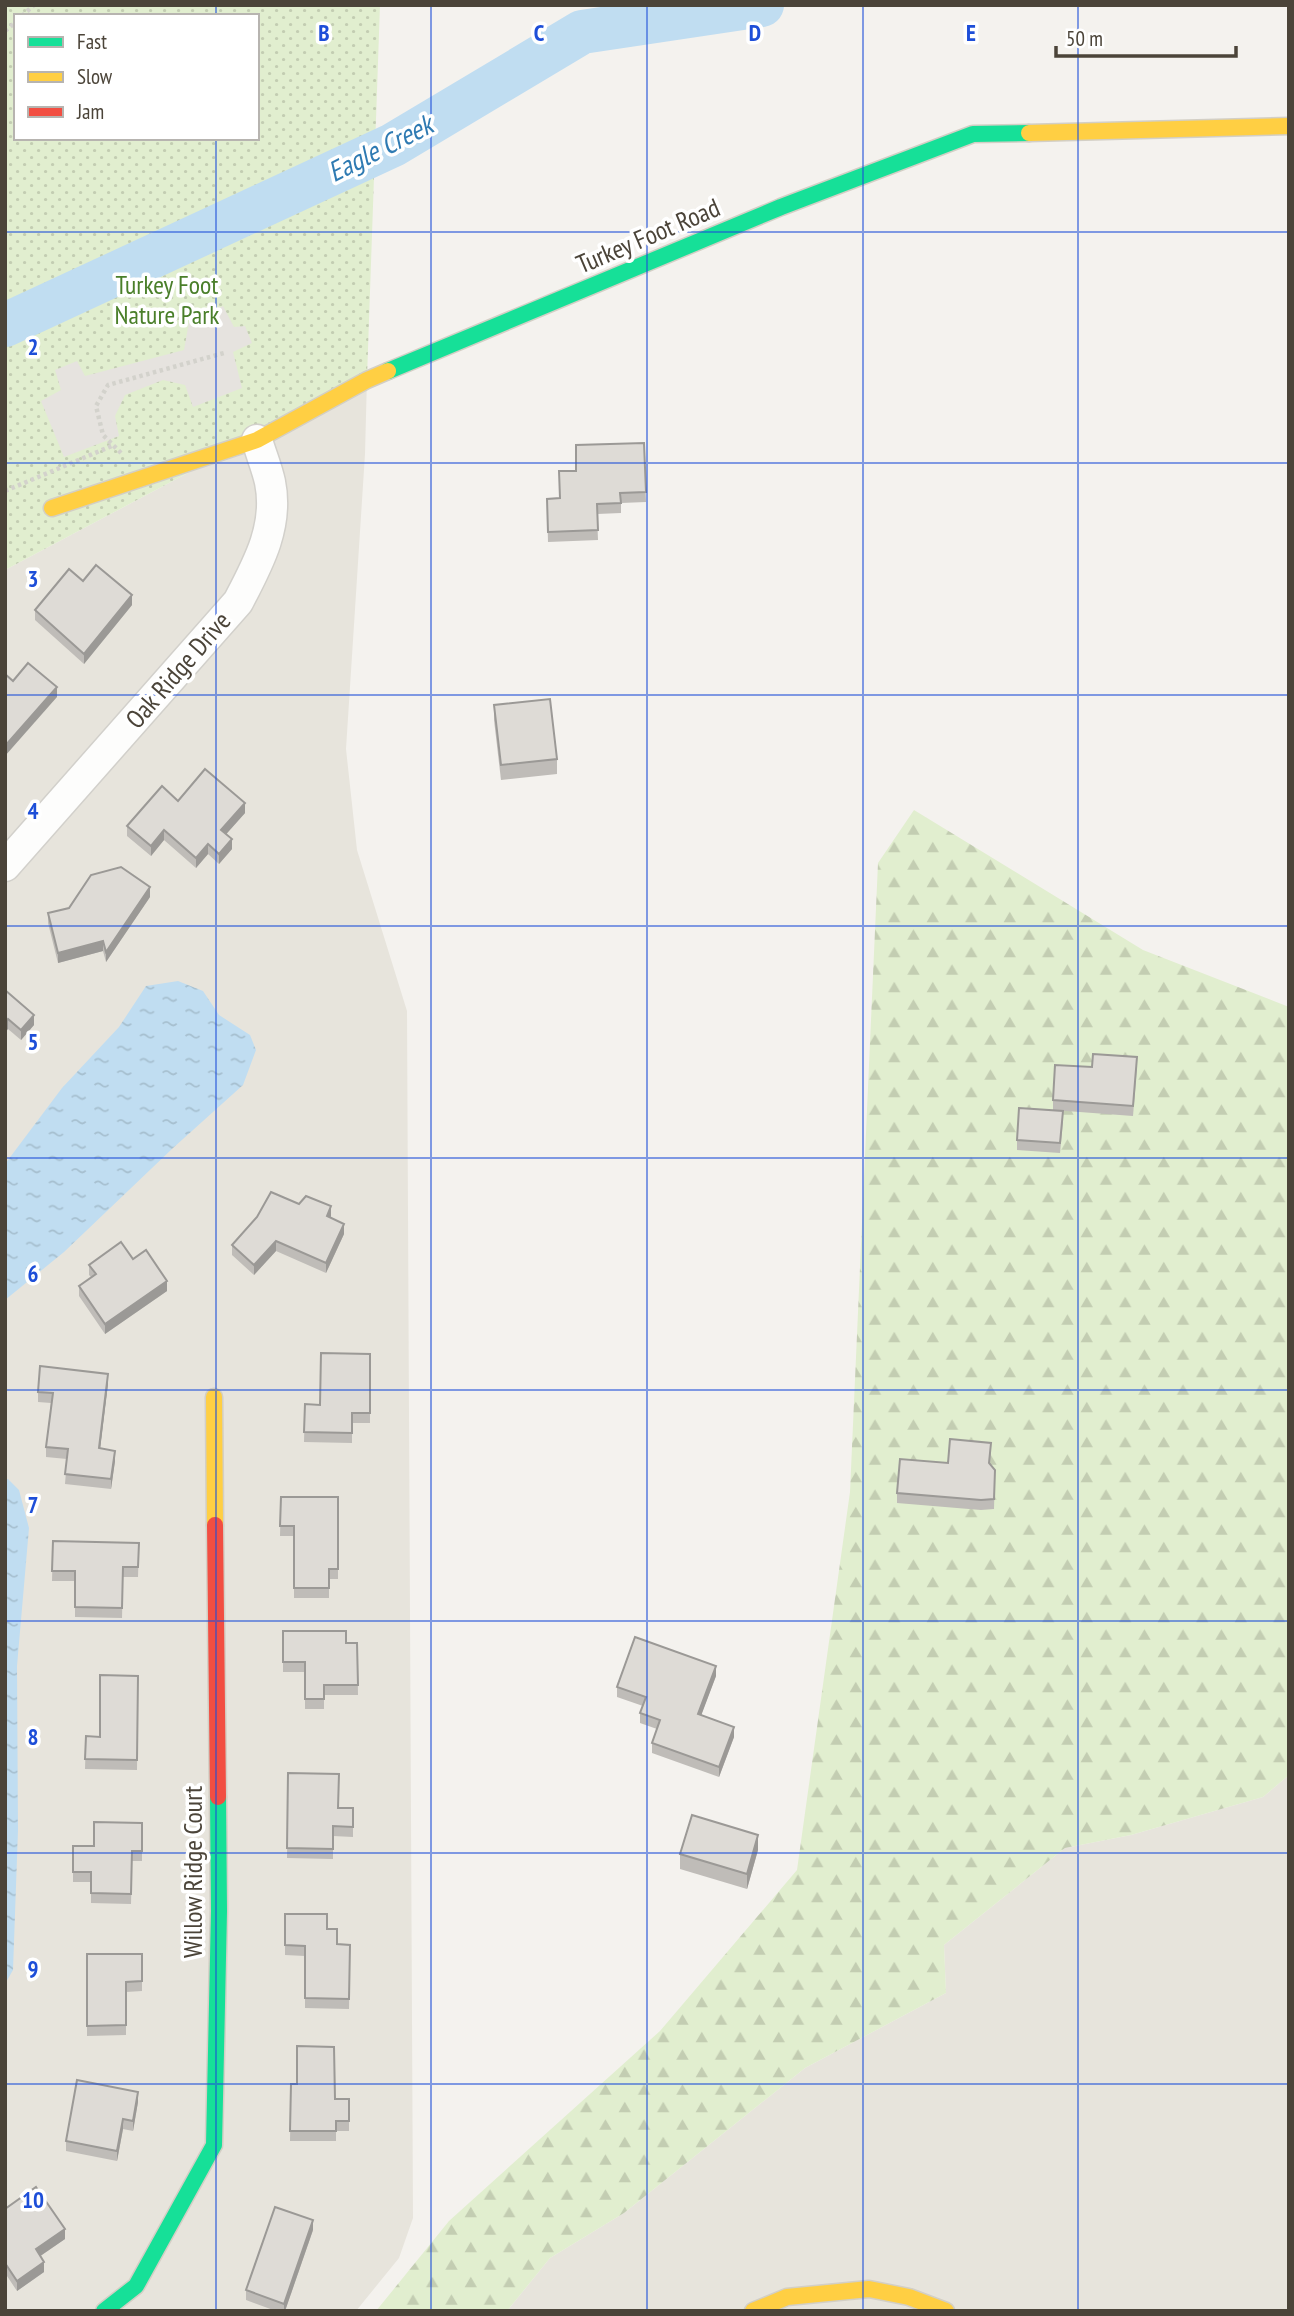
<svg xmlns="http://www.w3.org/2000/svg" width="1294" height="2316" font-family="'PT Sans Narrow',sans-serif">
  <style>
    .residential { fill: #e7e4dc }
    .forest { fill: url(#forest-firs) }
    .park { fill: url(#park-dots); fill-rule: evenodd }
    .parking { fill: #e6e3df }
    .water { fill: url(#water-ripples) }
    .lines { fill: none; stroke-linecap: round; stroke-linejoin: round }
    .river { stroke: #c0ddf1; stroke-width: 44 }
    .street-casing { stroke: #d2d0cb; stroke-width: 33 }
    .fast-casing { stroke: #d3cfc5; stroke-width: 19 }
    .slow-casing { stroke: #d3cfc5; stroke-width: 19 }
    .jam-casing { stroke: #d3cfc5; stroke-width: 19 }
    .path { stroke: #d3d2cc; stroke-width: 4.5; stroke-dasharray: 3.5 3.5; stroke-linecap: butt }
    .street { stroke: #fdfdfc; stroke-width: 30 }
    .fast { stroke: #16e098; stroke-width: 16 }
    .slow { stroke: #ffcf43; stroke-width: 16 }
    .jam { stroke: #f24e42; stroke-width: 16 }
    .wall { fill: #bfbcb8 }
    .shaded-wall { fill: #9b9996 }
    .building { fill: #dedbd6; stroke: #9b9996; stroke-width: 2 }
    .grid { fill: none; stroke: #1d4ed8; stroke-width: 2; stroke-opacity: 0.55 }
    .labels { text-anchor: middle; stroke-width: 7; stroke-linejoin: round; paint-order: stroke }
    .street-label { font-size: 26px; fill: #4b4439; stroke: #fff }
    .park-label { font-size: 26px; fill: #4a7f2a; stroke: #fff }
    .water-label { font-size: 28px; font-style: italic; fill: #2e7ab2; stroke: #fff }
    .grid-label { font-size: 23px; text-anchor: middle; font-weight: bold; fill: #1d4ed8; stroke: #fff; stroke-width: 7; stroke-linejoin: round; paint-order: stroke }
  </style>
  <defs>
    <pattern id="forest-firs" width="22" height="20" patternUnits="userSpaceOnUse" patternTransform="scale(1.75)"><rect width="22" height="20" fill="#e1eecf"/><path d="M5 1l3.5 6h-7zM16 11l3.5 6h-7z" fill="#c3cdb2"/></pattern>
    <pattern id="park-dots" width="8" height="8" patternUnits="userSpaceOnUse" patternTransform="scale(1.75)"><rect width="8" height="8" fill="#e1eecf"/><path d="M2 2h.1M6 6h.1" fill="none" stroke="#c3cdb2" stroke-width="1.8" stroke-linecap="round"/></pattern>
    <pattern id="water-ripples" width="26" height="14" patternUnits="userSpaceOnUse" patternTransform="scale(1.75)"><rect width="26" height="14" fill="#c0ddf1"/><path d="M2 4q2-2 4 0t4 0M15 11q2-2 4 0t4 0" fill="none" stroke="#a6bfcf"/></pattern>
  </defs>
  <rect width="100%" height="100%" fill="#f4f2ee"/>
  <g class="residential">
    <path d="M367 378 365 454 346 749 357 850 407 1011 413 2218 399 2258 356 2311H5V570Z"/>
    <path d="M1289 1775V2311H507L550 2258 624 2213 805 2068 946 1993 944 1945 1065 1848 1131 1835 1263 1797Z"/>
  </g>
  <path class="forest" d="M914 810 1143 950 1289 1007V1775L1263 1797 1131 1835 1065 1848 944 1945 946 1993 805 2068 624 2213 550 2258 507 2311H376L449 2221 660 2031 797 1870 850 1492 878 863Z"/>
  <path class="park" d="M5 5H380L367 378 5 570ZM16 16H257V138H16Z"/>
  <path class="parking" d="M223 306 234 327 245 326 252 343 233 352 242 388 193 407 185 385 163 380 125 395 115 416 119 436 64 457 41 401 61 390 55 370 77 361 85 376 184 350 189 322Z"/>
  <g class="water">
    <path d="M178 981 203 991 219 1015 250 1035 256 1050 243 1085 173 1148 64 1252 5 1300V1164L62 1088 119 1027 146 986Z"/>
    <path d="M8 1479 19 1490 29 1528 17 1666 18 1830 13 1970 5 1984V1480Z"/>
  </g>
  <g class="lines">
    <path class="river" d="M5 325 393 145 582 32 762 5"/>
    <defs>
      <path id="street" d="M5 866 238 602C258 564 279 526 270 482 267 468 261 454 257 440"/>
      <g id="fast">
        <path d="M388 371 781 207 973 134 1029 133"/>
        <path d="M104 2311 136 2286 214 2145 219 1911 218 1797"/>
      </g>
      <g id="slow">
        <path d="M1029 133 1289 126"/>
        <path d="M52 508 257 440 367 380 388 371"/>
        <path d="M214 1397 215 1525"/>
        <path d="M753 2311 787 2297 869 2289 909 2297 946 2311"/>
      </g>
      <path id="jam" d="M215 1525 218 1797"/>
    </defs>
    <use href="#street" class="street-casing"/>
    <use href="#fast" class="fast-casing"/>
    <use href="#slow" class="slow-casing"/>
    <use href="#jam" class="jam-casing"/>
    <g class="path">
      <path d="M22 16 34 5"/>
      <path d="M5 31 16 22"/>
      <path d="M121 453 103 435 96 406 108 385 224 353"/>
      <path d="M5 491 114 445"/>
    </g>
    <use href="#street" class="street"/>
    <use href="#fast" class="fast"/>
    <use href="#slow" class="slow"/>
    <use href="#jam" class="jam"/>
  </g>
  <g class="wall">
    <path d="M644 443 646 502 621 503V513L597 514 598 540 548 542 547 499 560 498 576 471Z"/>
    <path d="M83 581 132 605 84 664 35 620V610Z"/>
    <path d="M494 705 557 759V774L501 780 494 720Z"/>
    <path d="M178 801 245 813 226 834 232 849 219 864 208 854 196 868 164 840 151 856 127 836V826Z"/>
    <path d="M150 897 106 962 103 951 58 963 48 923V913Z"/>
    <path d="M5 990 34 1025 21 1040 8 1029Z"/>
    <path d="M1092 1067H1137L1133 1116 1053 1110V1100Z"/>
    <path d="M1063 1121 1060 1153 1017 1150V1140Z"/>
    <path d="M331 1216 330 1218 344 1234 326 1273 276 1251 254 1275 232 1255V1245Z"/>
    <path d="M133 1259 167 1291 105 1334 79 1296V1286L91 1277 89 1275V1265Z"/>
    <path d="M370 1354V1423H352V1443L304 1442 305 1404 320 1405Z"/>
    <path d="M108 1384 100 1449 115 1461 111 1489 65 1484 67 1459 46 1457V1447L51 1403 38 1402V1392Z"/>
    <path d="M991 1453 990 1464 995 1470 994 1509 981 1510 897 1503V1493L948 1463Z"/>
    <path d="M281 1497H338V1579H329V1598H294V1536H280Z"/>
    <path d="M53 1541 139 1543 138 1577H123L122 1618 75 1617V1581H52Z"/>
    <path d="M283 1631 346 1643H357L358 1695H324V1709H305V1672H283Z"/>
    <path d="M138 1676 137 1770 85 1769 86 1736 100 1737Z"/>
    <path d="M716 1676 701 1715 734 1737 719 1777 652 1753V1743L657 1729 640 1723V1713L643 1706 617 1697V1687Z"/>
    <path d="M288 1773 339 1808H353V1837L333 1836V1859L287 1858Z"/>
    <path d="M142 1823V1861H132L131 1904 91 1903V1882H73V1846H94Z"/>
    <path d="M758 1850 747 1889 680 1869V1854Z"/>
    <path d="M285 1914 327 1929 337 1944 350 1945 349 2009 305 2008V1956L285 1955Z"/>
    <path d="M87 1954H142V1991L126 1992V2035L87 2036Z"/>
    <path d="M291 2084 335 2099H349V2131H336V2141H290Z"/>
    <path d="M138 2102 133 2131 123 2129 117 2161 66 2151V2141Z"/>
    <path d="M5 2209 65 2239 40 2256 44 2272 17 2291 5 2273Z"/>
    <path d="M313 2230 285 2311H276L246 2300V2290Z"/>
  </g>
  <g class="shaded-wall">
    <path d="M132 595V605L84 664V654Z"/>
    <path d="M57 687V697L5 756V746Z"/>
    <path d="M245 803V813L221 840V830Z"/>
    <path d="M164 830V840L151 856V846Z"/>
    <path d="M232 839V849L219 864V854Z"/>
    <path d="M208 844V854L196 868V858Z"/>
    <path d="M150 887V897L106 962V952Z"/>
    <path d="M103 941V951L58 963V953Z"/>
    <path d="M34 1015V1025L21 1040V1030Z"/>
    <path d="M8 1019V1029L5 1033V1023Z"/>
    <path d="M331 1206V1216L327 1226V1216Z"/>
    <path d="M344 1224V1234L326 1273V1263Z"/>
    <path d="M276 1241V1251L254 1275V1265Z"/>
    <path d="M167 1281V1291L105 1334V1324Z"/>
    <path d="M108 1374V1384L99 1458V1448Z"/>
    <path d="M115 1451V1461L111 1489V1479Z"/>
    <path d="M716 1666V1676L698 1724V1714Z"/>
    <path d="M734 1727V1737L719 1777V1767Z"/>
    <path d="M758 1835V1850L747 1889V1874Z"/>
    <path d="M138 2092V2102L133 2131V2121Z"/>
    <path d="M123 2119V2129L117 2161V2151Z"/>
    <path d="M313 2220V2230L285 2311H284V2304Z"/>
    <path d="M65 2229V2239L36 2259V2249Z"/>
    <path d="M44 2262V2272L17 2291V2281Z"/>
  </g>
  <g class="building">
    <path d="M644 443 646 492 620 493 621 503 597 504 598 530 548 532 547 499 560 498 559 471H576V445Z"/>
    <path d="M96 565 132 595 84 654 35 610 69 569 83 581Z"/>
    <path d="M28 663 57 687 5 746V674L13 681Z"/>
    <path d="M550 699 557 759 501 765 494 705Z"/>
    <path d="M205 769 245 803 221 830 232 839 219 854 208 844 196 858 164 830 151 846 127 826 162 786 178 801Z"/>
    <path d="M121 867 150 887 106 952 103 941 58 953 48 913 69 908 91 875Z"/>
    <path d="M5 990 34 1015 21 1030 8 1019 5 1023Z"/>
    <path d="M1093 1054 1137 1057 1133 1106 1053 1100 1055 1065 1092 1067Z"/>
    <path d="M1019 1108 1063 1111 1060 1143 1017 1140Z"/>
    <path d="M271 1192 299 1204 306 1196 331 1206 327 1216 344 1224 326 1263 276 1241 254 1265 232 1245 257 1217Z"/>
    <path d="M121 1242 133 1259 146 1250 167 1281 105 1324 79 1286 96 1274 89 1265Z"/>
    <path d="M321 1353 370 1354V1413H352V1433L304 1432 305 1404 320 1405Z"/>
    <path d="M40 1366 108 1374 99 1448 115 1451 111 1479 65 1474 68 1449 46 1447 53 1393 38 1392Z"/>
    <path d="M950 1439 991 1443 989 1463 995 1470 994 1499 981 1500 897 1493 900 1459 948 1463Z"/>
    <path d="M281 1497H338V1569H329V1588H294V1526H280Z"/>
    <path d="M53 1541 139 1543 138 1567H123L122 1608 75 1607V1571H52Z"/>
    <path d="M283 1631H346V1643H357L358 1685H324V1699H305V1662H283Z"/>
    <path d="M635 1637 716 1666 698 1714 734 1727 719 1767 652 1743 660 1720 640 1713 646 1697 617 1687Z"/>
    <path d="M100 1675 138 1676 137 1760 85 1759 86 1736 100 1737Z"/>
    <path d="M288 1773 339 1774 338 1808H353V1827L333 1826V1849L287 1848Z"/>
    <path d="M692 1815 758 1835 747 1874 680 1854Z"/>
    <path d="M94 1822 142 1823V1851H132L131 1894 91 1893V1872H73V1846H94Z"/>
    <path d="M285 1914H327V1929H337V1944L350 1945 349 1999 305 1998V1946L285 1945Z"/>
    <path d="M87 1954H142V1981L126 1982V2025L87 2026Z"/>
    <path d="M297 2046 334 2047 335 2099H349V2121H336V2131H290L291 2084H297Z"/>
    <path d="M77 2080 138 2092 133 2121 123 2119 117 2151 66 2141Z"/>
    <path d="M36 2187 65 2229 36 2249 44 2262 17 2281 5 2263V2209Z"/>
    <path d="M275 2207 313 2220 284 2304 246 2290Z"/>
  </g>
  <path class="grid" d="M216 5V16M431 5V2311M647 5V2311M863 5V2311M1078 5V2311M216 138V2311M5 232H1289M5 463H1289M5 695H1289M5 926H1289M5 1158H1289M5 1390H1289M5 1621H1289M5 1853H1289M5 2084H1289"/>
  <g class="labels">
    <g class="street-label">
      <text transform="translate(648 236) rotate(-23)" y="9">Turkey Foot Road</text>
      <text transform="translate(178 670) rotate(-49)" y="9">Oak Ridge Drive</text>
      <text transform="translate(193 1872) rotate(-90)" y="9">Willow Ridge Court</text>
    </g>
    <g class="park-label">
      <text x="167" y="294">Turkey Foot<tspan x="167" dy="30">Nature Park</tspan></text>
    </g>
    <g class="water-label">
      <text transform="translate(380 148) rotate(-27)" y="10">Eagle Creek</text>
    </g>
  </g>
  <g class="grid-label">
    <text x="324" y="41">B</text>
    <text x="539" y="41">C</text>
    <text x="755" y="41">D</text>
    <text x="971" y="41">E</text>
    <text x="33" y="355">2</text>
    <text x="33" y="587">3</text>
    <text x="33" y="819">4</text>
    <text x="33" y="1050">5</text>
    <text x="33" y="1282">6</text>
    <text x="33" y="1513">7</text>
    <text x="33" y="1745">8</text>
    <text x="33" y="1977">9</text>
    <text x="33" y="2208">10</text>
  </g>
  <rect width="1294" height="2316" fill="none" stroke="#4b4439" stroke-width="14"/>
  <rect x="14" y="14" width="245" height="126" fill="#ffffff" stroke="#b7b4b0" stroke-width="2"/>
  <rect x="28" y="37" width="35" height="10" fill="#16e098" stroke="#b7b4b0" stroke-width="2"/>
  <text x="77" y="49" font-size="21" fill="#4b4439">Fast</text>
  <rect x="28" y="72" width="35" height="10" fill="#ffcf43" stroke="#b7b4b0" stroke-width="2"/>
  <text x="77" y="84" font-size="21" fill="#4b4439">Slow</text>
  <rect x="28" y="107" width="35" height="10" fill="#f24e42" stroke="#b7b4b0" stroke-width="2"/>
  <text x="77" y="119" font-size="21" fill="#4b4439">Jam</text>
  <path d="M1056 46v10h180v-10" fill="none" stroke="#4b4439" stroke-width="3.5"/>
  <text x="1066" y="46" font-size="21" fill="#4b4439" stroke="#ffffff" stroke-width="5" paint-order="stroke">50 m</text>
</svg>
